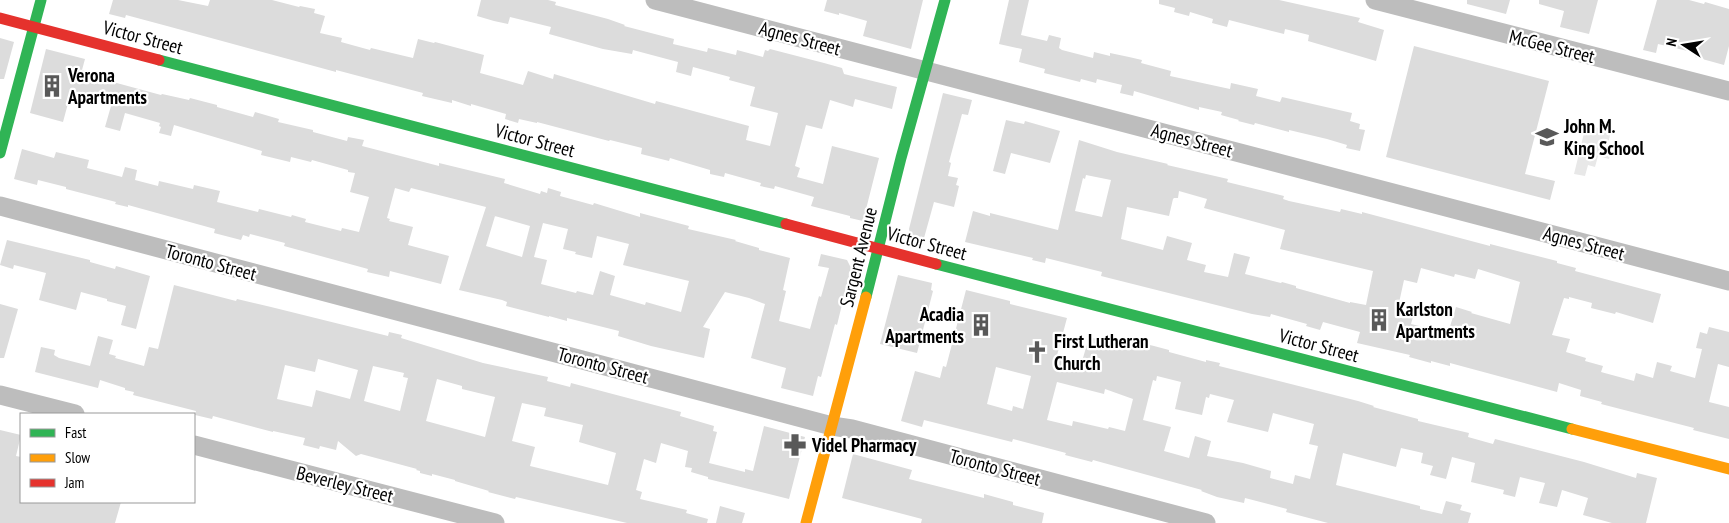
<svg xmlns="http://www.w3.org/2000/svg" width="1729" height="523" font-family="'PT Sans Narrow',sans-serif">
  <style>
    .green { fill: #e8e8e8 }
    .building { fill: #dcdcdc; fill-rule: evenodd }
    .lines { fill: none; stroke-linecap: round; stroke-linejoin: round }
    .street { stroke: #bdbdbd; stroke-width: 19 }
    .fast { stroke: #30b455; stroke-width: 11 }
    .slow { stroke: #ff9f0a; stroke-width: 11 }
    .jam { stroke: #e5322d; stroke-width: 11 }
    .labels { text-anchor: middle; stroke-width: 4.5; stroke-linejoin: round; paint-order: stroke }
    .street-label { font-size: 19px; fill: #000; stroke: #fff }
    .poi-label { font-size: 19px; font-weight: bold; fill: #000; stroke: #fff; text-anchor: start }
  </style>
  <rect width="100%" height="100%" fill="#fff"/>
  <path class="green" d="M1586 125 1611 131 1607 148 1612 150 1609 159 1598 156 1595 167 1588 165 1585 176 1574 174Z"/>
  <g class="building">
    <path d="M113 0H178L208 6 210 0H272L299 7 300 6 315 9 314 13 325 16 320 33 342 38 341 42 370 50 371 48 413 58 418 39 434 43 435 42 484 55 480 73 523 85 528 71 553 79 554 74 655 104 656 101 749 126 746 140 770 146 778 113 750 106 755 87 729 80 730 77 693 67 691 76 676 72 678 62 633 50 632 54 603 49 549 34 551 27 510 17 508 24 494 21 477 16 481 0H548L556 2 555 5 608 19 625 25 624 26 674 39 673 44 707 52 708 48 736 55 737 50 763 57 765 50 768 51 770 49 824 63 842 68 844 74 897 87 892 109 855 99 853 107 830 100 822 129 806 125 795 166 800 168 797 177 823 184 832 146 879 158 863 221 850 218V216L811 206 814 197 775 186 774 189 760 186 761 183 725 173 724 177 710 174V170L683 162 670 158 669 161 641 154 642 148 610 140 609 141 537 122V123L519 119 518 123 505 119 506 114 471 104V106L452 100V103L422 96 423 93 336 70V72L167 26 126 15 125 18 109 14Z"/>
    <path d="M827 0H923L911 49 863 36 867 21 839 13V15L824 11Z"/>
    <path d="M1009 0H1029L1021 35 1047 41 1049 35 1061 38 1059 48 1062 50 1093 58 1094 52 1110 56V53L1129 57 1142 60 1141 63 1171 71 1170 76 1230 89 1231 83 1258 89 1256 96 1280 102 1282 97 1352 113 1350 121 1360 124 1359 129 1365 130 1360 151 1346 148 1347 145 1327 139 1289 130V132L1255 123 1254 125 1238 121 1239 120 1221 115 1222 112 1199 107V110L1134 91 1133 96 1120 93 1122 85 1097 79 1096 83 1081 79 1080 82 1044 73 1045 69 1019 62 1022 49 999 44Z"/>
    <path d="M1159 0H1279L1360 18 1358 22 1384 30 1376 61 1308 41 1309 35 1285 29 1284 34 1229 20 1227 27 1212 23 1213 19 1190 12 1189 16 1174 12 1175 8 1159 4Z"/>
    <path d="M1467 0H1510L1506 14 1467 4Z"/>
    <path d="M1539 0H1598L1589 34 1560 27 1564 11 1539 4Z"/>
    <path d="M1657 0H1689L1704 4 1705 2 1729 9V46L1724 65 1695 57 1696 53 1658 44 1656 53 1643 50Z"/>
    <path d="M0 38 14 42 4 79H0Z"/>
    <path d="M1414 46 1549 81 1525 174 1555 181 1550 200 1386 157Z"/>
    <path d="M46 49 85 59 82 70 97 74 96 77 113 82 161 95 162 94 189 100 190 98 217 105V107L253 117 255 112 279 119 278 122 313 130V132L347 141 348 137 364 140 362 146 439 166V163L505 179 504 183 540 194 541 191 547 193 548 188 561 192 560 196 593 205 594 203 640 217V213L689 226 688 229 736 240 735 241 759 248V250L790 258 783 290 786 291 779 321 810 329 819 296 821 297 829 268 818 266 821 254 847 260 851 268 837 325 835 324 821 377 818 376 813 396 781 388 786 368 751 358 765 304 749 298 725 292 703 327 710 329 704 358 651 346 618 336 619 331 567 318V321L549 316V317L506 306 507 302 502 300 459 290 484 213 495 216 486 246 522 257 530 226 484 213 486 207 411 188 409 192 395 188 387 218 390 219 389 221 413 227 408 245 449 256 441 284 390 271 389 277 367 272 368 269 284 246 285 243 250 234 249 237 243 235 241 240 214 233 215 229 128 205V207L115 204 116 202 66 189V187L38 180 37 185 14 179 22 149 54 158 56 152 89 160 87 168 122 177 125 167 137 170 135 180 158 186 159 181 193 189 194 185 220 191 217 202 258 212 259 209 291 217 292 215 306 219 305 222 341 231 342 228 359 232 369 197 350 192 355 173 348 172V170L312 160 311 162 291 157 290 162 261 155 262 151 174 125 171 136 159 133 161 127 159 126 160 123 125 113 120 131 105 127 111 106 70 96 63 122 30 113ZM543 223 568 229 563 249 576 252 575 254 592 258 597 236 629 244 623 265 689 281 681 312 646 302 645 305 610 295 615 276 600 271 593 295 577 291 576 293 541 284 547 260 534 257Z"/>
    <path d="M943 93 972 100 968 115 962 114 949 162 951 163 948 176 958 178 956 185 959 186 954 207 934 202 924 238 910 234 909 229Z"/>
    <path d="M1006 120 1024 124 1025 121 1060 131 1050 163 1011 153 1005 174 993 171Z"/>
    <path d="M1079 140 1117 152 1168 164 1167 165 1228 179 1227 182 1284 196 1283 199 1289 201 1340 212 1341 209 1362 214V212L1490 246V244L1557 261V263L1576 268 1575 271 1661 294 1653 323 1616 312 1615 314 1591 308 1592 303 1569 297V299L1564 298 1552 335 1570 339 1566 352 1586 358 1585 361 1603 366 1601 372 1634 381 1636 373 1653 378 1657 362 1672 366 1670 371 1695 378 1702 349 1696 348 1700 332 1707 334 1709 327 1729 332V367L1718 364 1709 402 1729 407V439L1693 430 1694 428 1601 404 1602 402 1580 396 1581 390 1559 383 1557 392 1450 363V366L1431 361V363L1409 357 1410 355 1357 343 1360 332 1323 322 1320 330 1306 326 1307 324 1271 314 1270 317 1252 314 1101 276 1102 272 1046 258 1045 263 1032 260 1033 258 965 242 973 211 990 216V213L1058 230ZM1086 175 1111 180 1102 217 1075 211 1083 178 1085 179ZM1179 191 1207 199 1204 208 1285 230 1280 249 1373 271 1366 305 1350 302V303L1296 288V286L1282 282 1281 283 1245 274 1250 257 1234 253 1228 277 1204 272 1206 265 1187 260 1192 243 1167 236 1163 250 1121 239 1127 207 1169 216 1173 199 1174 198H1178ZM1421 268 1454 277 1455 274 1475 279 1478 269 1520 282 1510 324 1471 313 1472 312 1456 307 1448 333 1411 324 1413 317 1397 312 1404 280 1417 283Z"/>
    <path d="M7 240 90 260V262L115 269 116 266 150 276 136 329 121 325 126 306 107 301V299L81 292 76 310 39 300 46 273 14 265 13 269 0 265Z"/>
    <path d="M898 275 932 283 931 290 933 291 917 353 880 344Z"/>
    <path d="M174 285 236 301 237 299 271 307 388 336 389 332 402 335 401 338 483 363 548 377 547 381 570 387 571 383 681 412 680 416 714 426 713 431 717 432 709 463 745 472V469L753 471 764 426 805 437 789 499 708 479V477L691 472 692 468 685 467 688 451 661 443 656 463 644 459 636 490 642 492 640 499 687 510 686 513 708 519 707 523H627L516 497 515 499 488 492 489 491 455 481V480L432 474V476L420 473V471L416 470 417 469 361 454 356 456 338 441 336 450 320 446 319 449 303 445 305 438 273 431V432L213 416 212 419 195 415 196 411 133 395 134 392 125 390V388L100 380 98 388 35 372 41 347 55 350 54 355 59 358 90 366 98 336 113 340 109 354 116 356 115 358 144 366 149 347 158 349ZM318 359 358 370 350 399 316 390 312 407 277 399 285 365 315 372ZM373 366 404 373 403 377 408 378 400 411 364 401ZM437 379 462 386V389L495 397 485 437 426 421ZM522 403 546 408 544 416 583 425 579 442 616 453 608 485 530 466 535 447 512 441Z"/>
    <path d="M966 290 1010 301V304L1067 318 1056 359 1081 365 1089 337 1119 345 1121 338 1154 346 1169 350V352L1206 362V360L1220 363 1219 366 1358 401 1374 406 1373 407 1418 419V421L1469 433 1468 437 1493 444 1495 439 1584 462 1636 478 1637 473 1657 478 1646 523H1612L1583 515 1588 498 1562 490 1557 507 1539 503 1545 483 1520 477 1515 497 1503 494 1504 490 1471 482 1475 463 1452 457 1446 479 1430 475 1433 466 1421 463 1423 453 1401 448 1396 467 1343 453 1336 485 1420 506V509L1442 514 1446 501 1462 505 1460 510 1471 513 1468 523H1328L1286 512 1287 509 1245 498 1244 503 1217 497 1201 491 1202 490 1093 460 1092 462 1065 455 1066 453 1013 439 1012 442 924 420 922 427 901 421 915 371 940 378 943 366 946 367ZM996 367 1031 376 1023 409 1013 406 1012 411 987 404ZM1157 376 1181 382 1175 409 1202 415 1206 397 1209 398 1210 394 1234 400 1227 422 1268 432 1273 413 1314 424 1309 444 1318 446 1310 479 1295 475 1293 484 1270 478 1271 471 1243 463 1207 456 1211 441 1195 436 1189 458 1164 451 1171 427 1143 420 1153 380 1156 381ZM1057 382 1104 394 1105 389 1133 399 1125 431 1109 427 1108 429 1073 421 1072 426 1047 420Z"/>
    <path d="M0 304 18 309 4 358H0Z"/>
    <path d="M0 430 21 435 16 456 21 457V502H121L115 523H0Z"/>
    <path d="M853 454 912 470 909 479 984 498V494L1013 502V505L1044 513 1042 523H921L922 519 842 498Z"/>
    <path d="M720 506 745 513 742 523H716Z"/>
  </g>
  <g class="lines">
    <g class="street">
      <path d="M655 0 1729 281"/>
      <path d="M1375 0 1729 91"/>
      <path d="M0 206 832 426 852 429 1206 523"/>
      <path d="M0 395 75 414"/>
      <path d="M194 445 495 523"/>
    </g>
    <g class="fast">
      <path d="M159 60 786 224"/>
      <path d="M0 153 41 0"/>
      <path d="M936 264 1572 429"/>
      <path d="M866 297 901 158 945 0"/>
    </g>
    <g class="slow">
      <path d="M1572 429 1729 469"/>
      <path d="M806 523 866 297"/>
    </g>
    <g class="jam">
      <path d="M0 18 159 60"/>
      <path d="M786 224 936 264"/>
    </g>
  </g>
  <defs>
    <symbol id="building-bare" viewBox="-9 -9 18 18"><path d="M-4-6H4V6H1V3H-1V6H-4ZM-2.5-4.3h1.7v1.8h-1.7ZM.8-4.3h1.7v1.8H.8ZM-2.5-1h1.7V.8h-1.7ZM.8-1h1.7V.8H.8Z" fill="#595959" stroke="#fff" stroke-width="2.5" paint-order="stroke"/></symbol>
    <symbol id="school-bare" viewBox="-9 -9 18 18"><path d="M0-5L7-2L0 1L-7-2ZM-4 1L0 2.5L4 1V4Q0 6-4 4Z" fill="#595959" stroke="#fff" stroke-width="2.5" paint-order="stroke"/></symbol>
    <symbol id="church-bare" viewBox="-9 -9 18 18"><path d="M-1.2-6h2.4v3.5h3.3v2.4h-3.3V6h-2.4V-.1h-3.3v-2.4h3.3Z" fill="#595959" stroke="#fff" stroke-width="2.5" paint-order="stroke"/></symbol>
    <symbol id="pharmacy-bare" viewBox="-9 -9 18 18"><path d="M-2-6h4v4h4v4h-4v4h-4v-4h-4v-4h4Z" fill="#595959" stroke="#fff" stroke-width="2.5" paint-order="stroke"/></symbol>
  </defs>
  <g fill-rule="evenodd">
    <use href="#building-bare" x="36" y="70" width="32" height="32"/>
    <use href="#school-bare" x="1531" y="121" width="32" height="32"/>
    <use href="#building-bare" x="1363" y="304" width="32" height="32"/>
    <use href="#building-bare" x="965" y="309" width="32" height="32"/>
    <use href="#church-bare" x="1021" y="336" width="32" height="32"/>
    <use href="#pharmacy-bare" x="779" y="429" width="32" height="32"/>
  </g>
  <g class="labels">
    <g class="street-label">
      <text transform="translate(143 37) rotate(15)" y="7">Victor Street</text>
      <text transform="translate(800 38) rotate(15)" y="7">Agnes Street</text>
      <text transform="translate(1552 46) rotate(14)" y="7">McGee Street</text>
      <text transform="translate(535 140) rotate(15)" y="7">Victor Street</text>
      <text transform="translate(1192 140) rotate(15)" y="7">Agnes Street</text>
      <text transform="translate(927 243) rotate(15)" y="7">Victor Street</text>
      <text transform="translate(1584 243) rotate(15)" y="7">Agnes Street</text>
      <text transform="translate(858 257) rotate(-76)" y="7">Sargent Avenue</text>
      <text transform="translate(211 262) rotate(15)" y="7">Toronto Street</text>
      <text transform="translate(1319 345) rotate(15)" y="7">Victor Street</text>
      <text transform="translate(603 365) rotate(15)" y="7">Toronto Street</text>
      <text transform="translate(995 467) rotate(15)" y="7">Toronto Street</text>
      <text transform="translate(345 484) rotate(14)" y="7">Beverley Street</text>
    </g>
    <g class="poi-label">
      <text x="68" y="82">Verona<tspan x="68" dy="22">Apartments</tspan></text>
      <text x="1564" y="133">John M.<tspan x="1564" dy="22">King School</tspan></text>
      <text x="1396" y="316">Karlston<tspan x="1396" dy="22">Apartments</tspan></text>
      <text x="964" y="321" text-anchor="end">Acadia<tspan x="964" dy="22">Apartments</tspan></text>
      <text x="1054" y="348">First Lutheran<tspan x="1054" dy="22">Church</tspan></text>
      <text x="812" y="452">Videl Pharmacy</text>
    </g>
  </g>
  <rect x="20" y="413" width="175" height="90" fill="#ffffff" stroke="#999999"/>
  <rect x="30" y="429" width="25" height="8" fill="#30b455" stroke="#999999"/>
  <text x="65" y="438" font-size="15" fill="#000000">Fast</text>
  <rect x="30" y="454" width="25" height="8" fill="#ff9f0a" stroke="#999999"/>
  <text x="65" y="463" font-size="15" fill="#000000">Slow</text>
  <rect x="30" y="479" width="25" height="8" fill="#e5322d" stroke="#999999"/>
  <text x="65" y="488" font-size="15" fill="#000000">Jam</text>
  <g transform="translate(1684 45) rotate(282)" stroke="#ffffff" stroke-width="4" paint-order="stroke">
  <path d="M0-4L9 19L0 12L-9 19Z" fill="#000000"/>
  <text y="-8" font-size="14" font-weight="bold" text-anchor="middle" fill="#000000">N</text>
  </g>
</svg>
